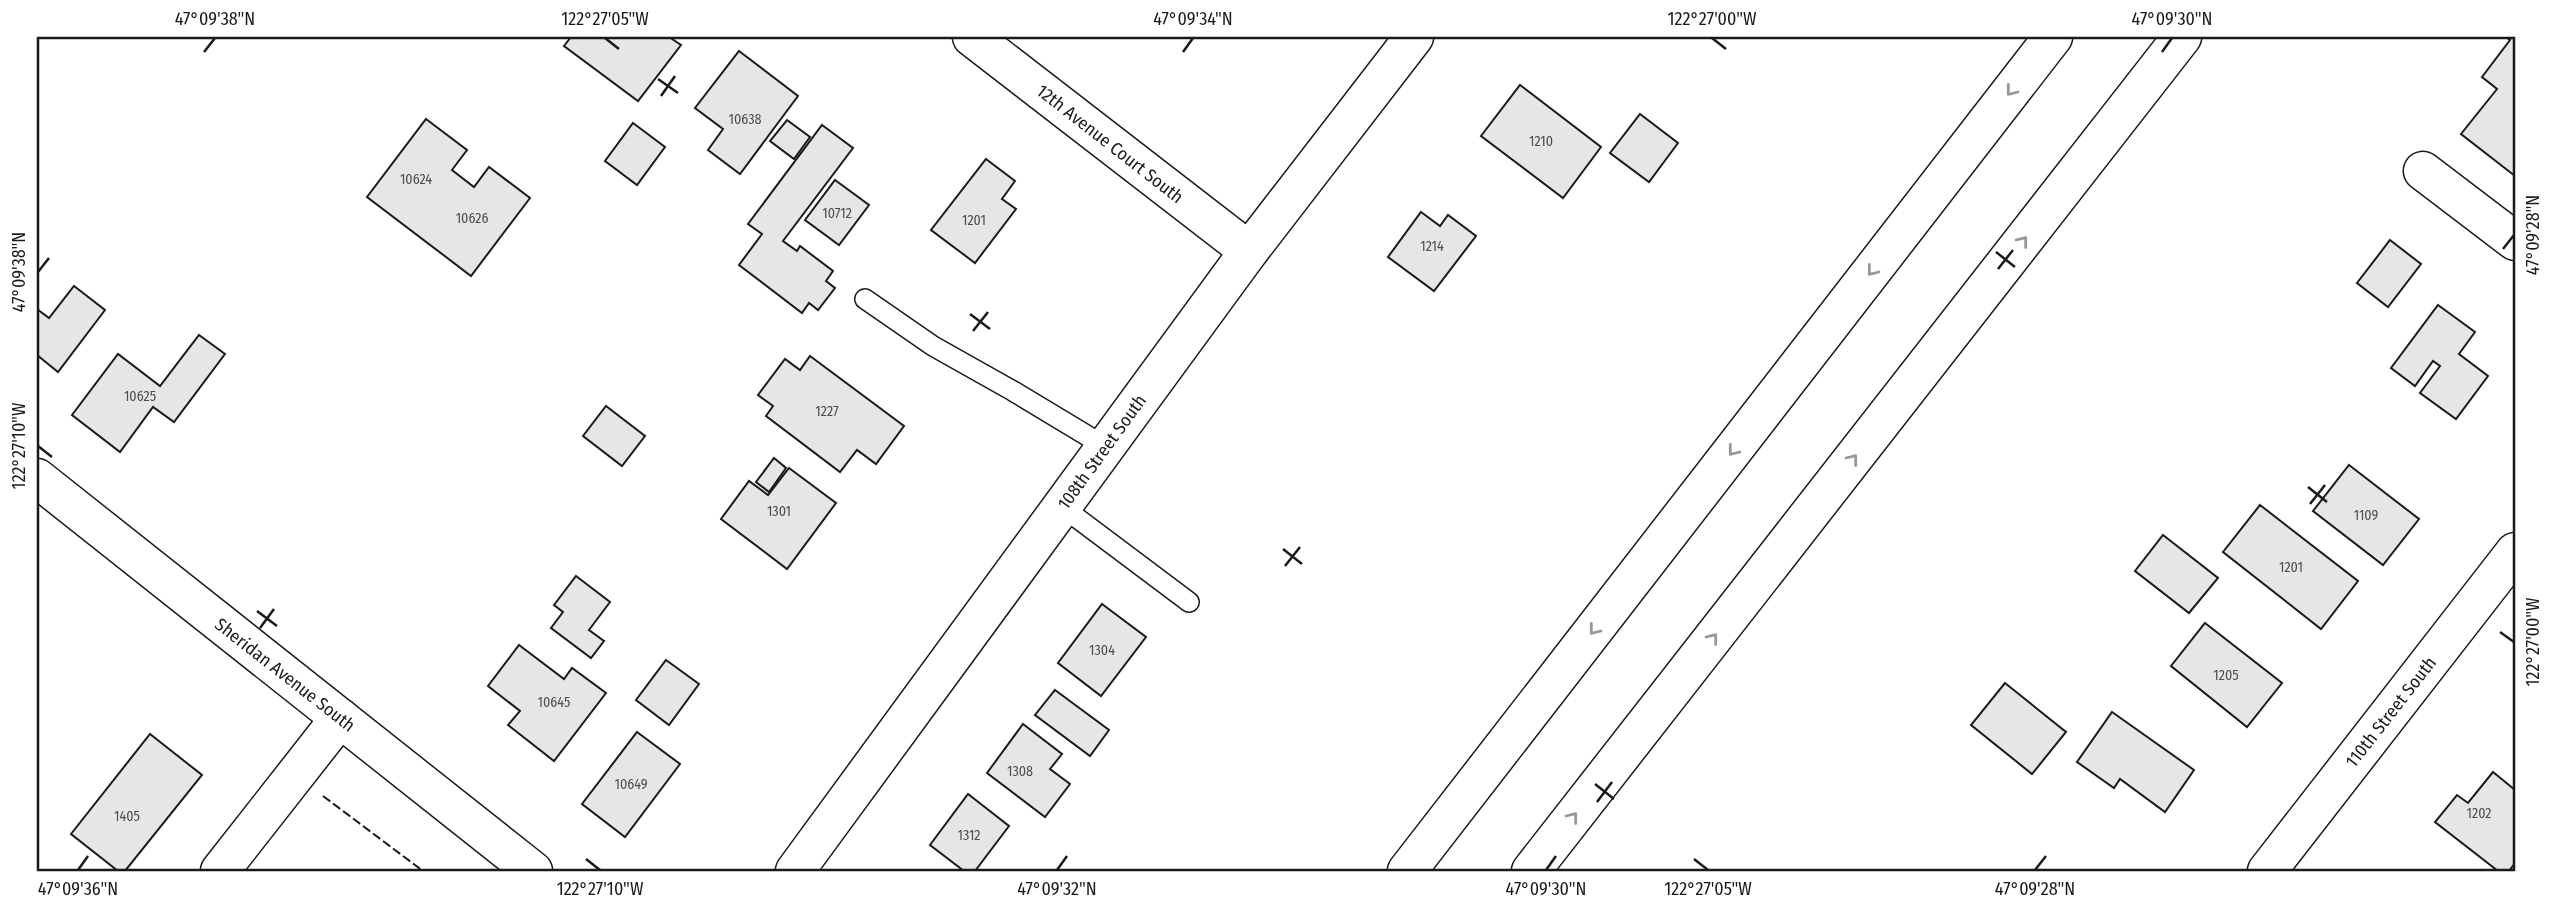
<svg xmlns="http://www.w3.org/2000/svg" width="2552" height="908" font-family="'Fira Sans Condensed',sans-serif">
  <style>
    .building { fill: #e6e6e6; stroke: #1a1a1a; stroke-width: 2 }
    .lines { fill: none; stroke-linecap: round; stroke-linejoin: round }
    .service-casing { stroke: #1a1a1a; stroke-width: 22 }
    .minor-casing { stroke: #1a1a1a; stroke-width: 41 }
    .tertiary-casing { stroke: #1a1a1a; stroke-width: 41 }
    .motorway-casing { stroke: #1a1a1a; stroke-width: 41 }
    .service { stroke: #fff; stroke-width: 19 }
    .minor { stroke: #fff; stroke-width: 38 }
    .tertiary { stroke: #fff; stroke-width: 38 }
    .motorway { stroke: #fff; stroke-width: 38 }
    .fence { stroke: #1a1a1a; stroke-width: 2; stroke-dasharray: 9 3.5; stroke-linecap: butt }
    .oneway { stroke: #989898 }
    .ticks { fill: none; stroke: #1a1a1a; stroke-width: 2.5 }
    .labels { text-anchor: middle; stroke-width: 5; stroke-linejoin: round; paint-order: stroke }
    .number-label { font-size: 14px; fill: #4d4d4d }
    .street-label { font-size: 18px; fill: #1a1a1a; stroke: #fff }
    .neatline { fill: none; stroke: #1a1a1a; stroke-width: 2.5 }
    .ticks-label { font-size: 18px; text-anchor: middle; fill: #1a1a1a }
  </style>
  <rect width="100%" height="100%" fill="#fff"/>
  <g class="building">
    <path d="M571 37H669L681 45 638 101 564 46Z"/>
    <path d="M2506 37H2515V176L2461 134 2497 89 2482 77 2510 40Z"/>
    <path d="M739 51 798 96 740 174 708 150 723 129 695 108Z"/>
    <path d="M1520 85 1601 147 1563 198 1481 136Z"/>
    <path d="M1640 114 1678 143 1649 182 1610 153Z"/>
    <path d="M426 119 467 150 452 170 474 187 489 167 530 198 471 276 367 197Z"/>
    <path d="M787 120 810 137 794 159 770 141Z"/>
    <path d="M633 123 665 147 637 185 605 161Z"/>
    <path d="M822 125 853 148 783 241 797 251 800 246 833 271 826 281 835 288 818 310 809 303 802 313 739 265 762 234 748 224Z"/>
    <path d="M986 159 1015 181 1002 199 1016 209 975 263 931 230Z"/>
    <path d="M835 180 869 205 839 245 805 220Z"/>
    <path d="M1421 212 1440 226 1448 215 1476 236 1434 291 1388 257Z"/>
    <path d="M2390 240 2421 264 2388 307 2357 283Z"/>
    <path d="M74 286 105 310 58 372 37 355V309L49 318Z"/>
    <path d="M2438 305 2475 332 2459 354 2488 376 2456 419 2420 393 2440 366 2433 361 2415 386 2391 368Z"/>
    <path d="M199 335 225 354 174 422 153 407 120 452 72 415 118 354 160 386Z"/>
    <path d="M810 356 904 426 876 464 857 450 840 472 766 416 773 406 758 395 785 359 800 370Z"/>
    <path d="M606 406 645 436 622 466 583 436Z"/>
    <path d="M774 458 786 468 769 492 756 482Z"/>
    <path d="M2349 465 2419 519 2383 565 2313 511Z"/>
    <path d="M789 468 836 503 787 569 721 519 749 481 768 495Z"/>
    <path d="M2260 505 2358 581 2321 629 2223 552Z"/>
    <path d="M2163 535 2218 578 2189 613 2135 571Z"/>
    <path d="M576 576 610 602 589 630 604 641 591 658 551 628 563 612 554 605Z"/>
    <path d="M1102 604 1146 637 1101 696 1058 663Z"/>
    <path d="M2205 623 2282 683 2247 727 2171 666Z"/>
    <path d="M519 645 564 679 572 668 606 693 554 761 508 725 520 711 488 686Z"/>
    <path d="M666 660 699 684 669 725 636 700Z"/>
    <path d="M2005 683 2066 732 2032 774 1971 725Z"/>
    <path d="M1055 690 1109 730 1090 756 1035 715Z"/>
    <path d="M2112 712 2194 770 2165 812 2120 779 2114 788 2077 762Z"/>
    <path d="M1023 724 1062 754 1050 769 1070 784 1045 817 987 773Z"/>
    <path d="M637 732 680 764 625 837 582 804Z"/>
    <path d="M150 734 202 775 125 871H118L71 834Z"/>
    <path d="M2493 772 2515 790V863L2509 871H2498L2435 822 2457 795 2468 803Z"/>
    <path d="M968 794 1009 826 975 871H964L930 845Z"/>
  </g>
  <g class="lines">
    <defs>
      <g id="service">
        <path d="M865 299 933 346 1013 391 1106 447"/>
        <path d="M1061 506 1189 602"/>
      </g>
      <g id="minor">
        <path d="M972 37 1249 251"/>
        <path d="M2423 171 2515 241"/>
        <path d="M37 478 533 871"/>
        <path d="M220 871 340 718"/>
        <path d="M2267 871 2515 552"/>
      </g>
      <path id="tertiary" d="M795 871 1249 251 1414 37"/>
      <g id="motorway">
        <path d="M1407 871 2053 37"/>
        <path d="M1531 871 2182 37"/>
      </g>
    </defs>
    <use href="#service" class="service-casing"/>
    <use href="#minor" class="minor-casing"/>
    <use href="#tertiary" class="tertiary-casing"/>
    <use href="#motorway" class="motorway-casing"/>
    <use href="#service" class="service"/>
    <use href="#minor" class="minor"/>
    <use href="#tertiary" class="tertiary"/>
    <use href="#motorway" class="motorway"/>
    <path class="fence" d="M323 796 423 871"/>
  </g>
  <defs><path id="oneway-chevron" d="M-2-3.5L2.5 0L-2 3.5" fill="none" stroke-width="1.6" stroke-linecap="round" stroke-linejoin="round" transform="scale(1.75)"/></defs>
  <g class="oneway">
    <use href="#oneway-chevron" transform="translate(2011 91) rotate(128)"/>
    <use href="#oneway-chevron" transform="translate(2023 241) rotate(-52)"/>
    <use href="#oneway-chevron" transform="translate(1872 271) rotate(128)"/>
    <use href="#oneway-chevron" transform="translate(1733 451) rotate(128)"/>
    <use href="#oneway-chevron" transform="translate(1853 459) rotate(-52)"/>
    <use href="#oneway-chevron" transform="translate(1594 630) rotate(128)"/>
    <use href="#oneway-chevron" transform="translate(1713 638) rotate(-52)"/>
    <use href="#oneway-chevron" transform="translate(1573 817) rotate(-52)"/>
  </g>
  <path class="ticks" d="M605 38 619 49M1712 38 1726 49M204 52 215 38M1183 52 1193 38M2162 52 2172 38M658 79 678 93M661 96 675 76M2503 249 2514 235M1996 252 2015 267M1998 269 2013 250M38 272 49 258M970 314 990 329M973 331 988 312M38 446 52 457M2308 487 2327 502M2310 504 2325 485M1283 549 1302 564M1285 566 1300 547M257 611 277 626M260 628 274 609M2500 632 2514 642M1595 784 1614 799M1597 802 1612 782M586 859 600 870M1694 859 1708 870M78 870 88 856M1057 870 1067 856M1546 870 1556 856M2035 870 2046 856"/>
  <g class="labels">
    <g class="number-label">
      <text x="745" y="124">10638</text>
      <text x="1541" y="146">1210</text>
      <text x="416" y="184">10624</text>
      <text x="837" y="218">10712</text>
      <text x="472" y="223">10626</text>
      <text x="974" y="225">1201</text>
      <text x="1432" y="251">1214</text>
      <text x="140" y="401">10625</text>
      <text x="827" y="416">1227</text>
      <text x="779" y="516">1301</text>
      <text x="2366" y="520">1109</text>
      <text x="2291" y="572">1201</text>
      <text x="1102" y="655">1304</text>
      <text x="2226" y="680">1205</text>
      <text x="554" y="707">10645</text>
      <text x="1020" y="776">1308</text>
      <text x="631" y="789">10649</text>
      <text x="2479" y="818">1202</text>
      <text x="127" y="821">1405</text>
      <text x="969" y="840">1312</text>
    </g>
    <g class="street-label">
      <text transform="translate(1110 144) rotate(38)" y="6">12th Avenue Court South</text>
      <text transform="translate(1102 452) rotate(-54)" y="6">108th Street South</text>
      <text transform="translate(285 675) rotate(38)" y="6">Sheridan Avenue South</text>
      <text transform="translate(2391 712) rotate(-52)" y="6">110th Street South</text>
    </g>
  </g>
  <rect width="2552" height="908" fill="none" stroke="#ffffff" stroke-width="77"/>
  <rect x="38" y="38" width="2476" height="832" class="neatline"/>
  <g class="ticks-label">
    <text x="215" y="25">47°09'38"N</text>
    <text x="605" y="25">122°27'05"W</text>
    <text x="1193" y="25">47°09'34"N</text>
    <text x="1712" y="25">122°27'00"W</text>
    <text x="2172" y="25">47°09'30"N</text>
    <text transform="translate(2533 235) rotate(-90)" y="6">47°09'28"N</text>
    <text transform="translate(19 272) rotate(-90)" y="6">47°09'38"N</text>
    <text transform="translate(19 446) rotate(-90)" y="6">122°27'10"W</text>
    <text transform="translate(2533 642) rotate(-90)" y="6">122°27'00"W</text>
    <text x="78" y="895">47°09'36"N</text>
    <text x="600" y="895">122°27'10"W</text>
    <text x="1057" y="895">47°09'32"N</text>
    <text x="1546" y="895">47°09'30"N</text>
    <text x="1708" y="895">122°27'05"W</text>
    <text x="2035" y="895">47°09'28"N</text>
  </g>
</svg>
